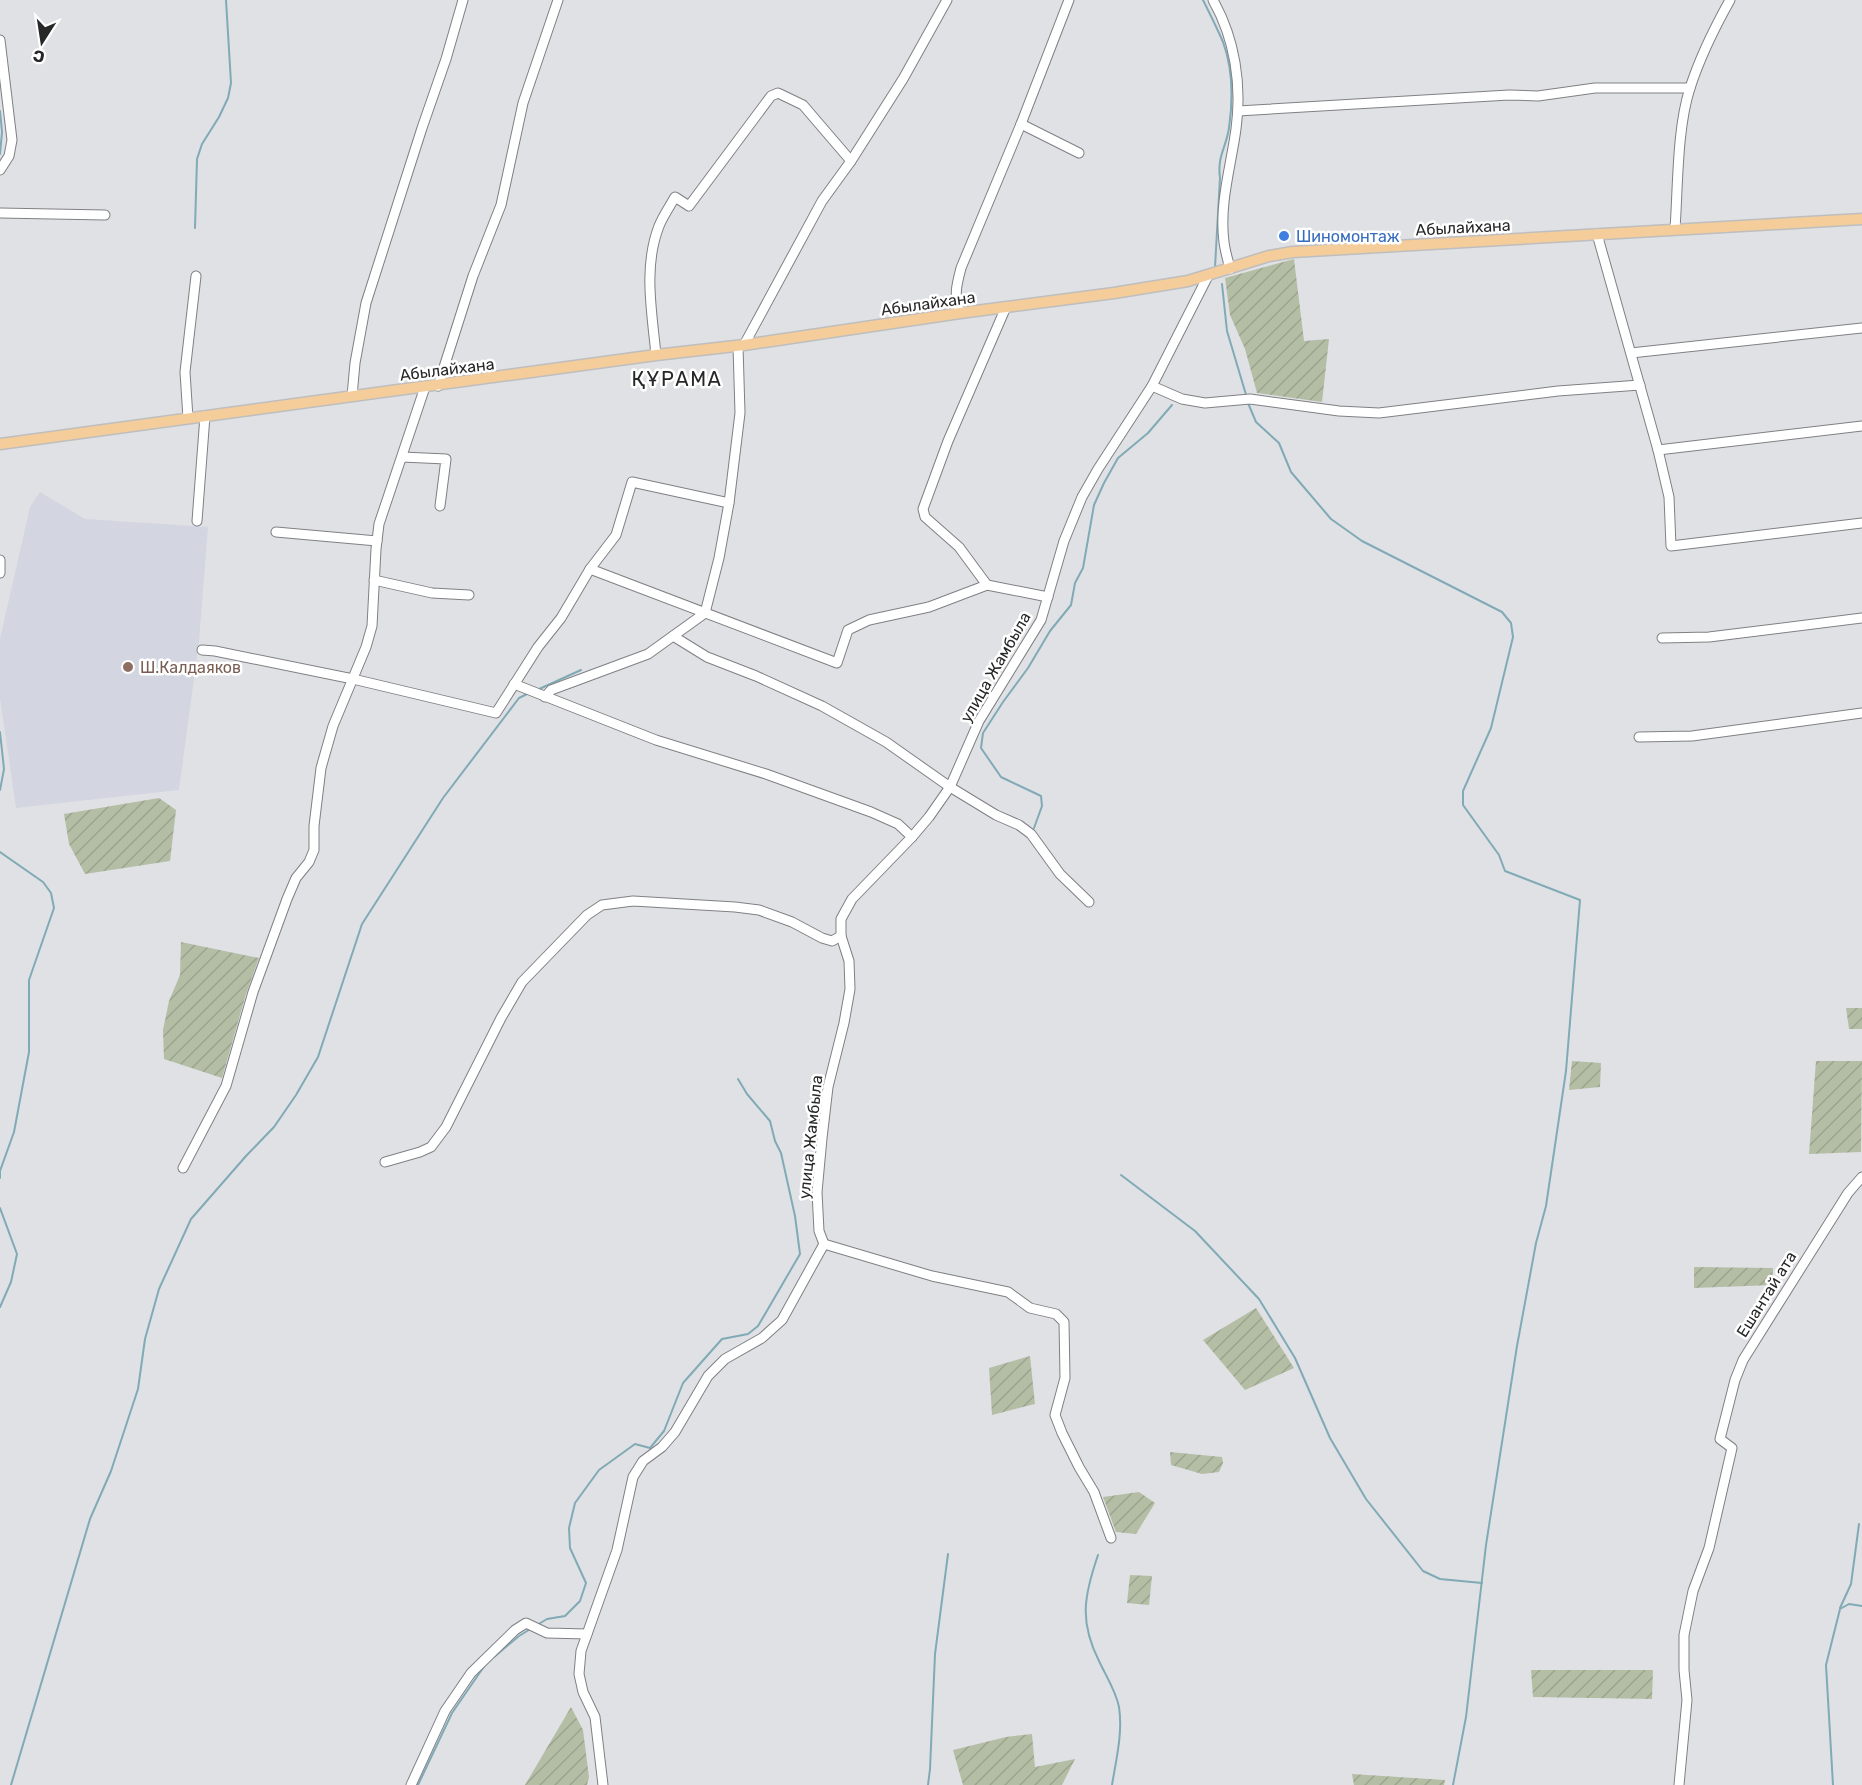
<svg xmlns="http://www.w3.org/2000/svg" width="1862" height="1785" font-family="Rubik,sans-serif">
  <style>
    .built { fill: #d3d6e1 }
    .garden { fill: url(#garden-furrows) }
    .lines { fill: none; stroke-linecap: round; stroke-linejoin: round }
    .stream { stroke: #80aab5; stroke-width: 2 }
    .minor-casing { stroke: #7f8084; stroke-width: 11 }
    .major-casing { stroke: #bebebe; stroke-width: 13 }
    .minor { stroke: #fff; stroke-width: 9 }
    .major { stroke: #f4cd9b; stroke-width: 10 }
    .shop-dot { fill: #3f7fe0; stroke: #fff; stroke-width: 2 }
    .education-dot { fill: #8d6e63; stroke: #fff; stroke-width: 2 }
    .labels { text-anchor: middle; stroke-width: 5; stroke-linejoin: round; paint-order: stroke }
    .street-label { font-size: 16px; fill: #272728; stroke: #fff }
    .shop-label { font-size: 16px; fill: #366cbe; stroke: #fff; text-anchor: start }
    .education-label { font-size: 16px; fill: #785e54; stroke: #fff; text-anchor: start }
    .quarter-label { font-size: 20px; letter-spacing: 1.5px; fill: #272728; stroke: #fff }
  </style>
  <defs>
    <pattern id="garden-furrows" width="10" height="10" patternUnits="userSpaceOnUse" patternTransform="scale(1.5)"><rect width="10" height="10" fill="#b4bea5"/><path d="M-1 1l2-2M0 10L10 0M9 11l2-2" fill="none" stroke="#9ba38e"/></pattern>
  </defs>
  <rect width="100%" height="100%" fill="#e0e1e5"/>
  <path class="built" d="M40 492 85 519 208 527 199 641 179 790 16 808 0 698V639L30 507Z"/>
  <g class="garden">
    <path d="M1294 259 1304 341 1329 339 1322 402 1257 393 1245 349 1230 315 1225 278Z"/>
    <path d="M159 798 176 810 170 861 85 874 69 844 64 814Z"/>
    <path d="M181 942 259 958 246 994 222 1078 164 1059 163 1030 169 1001 180 975Z"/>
    <path d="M1846 1008H1862V1029H1849Z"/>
    <path d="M1572 1061 1601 1063 1600 1087 1569 1090Z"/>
    <path d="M1816 1061H1862L1861 1152 1809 1154Z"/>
    <path d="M1694 1267 1773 1268 1772 1285 1694 1288Z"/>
    <path d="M1256 1308 1294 1368 1245 1390 1203 1340Z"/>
    <path d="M1030 1356 1035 1404 992 1415 989 1368Z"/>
    <path d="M1170 1452 1222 1457 1223 1463 1219 1472 1202 1474 1171 1465Z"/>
    <path d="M1139 1492 1155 1503 1136 1534 1116 1532 1103 1497Z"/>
    <path d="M1130 1575 1152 1576 1149 1605 1127 1603Z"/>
    <path d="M1531 1670H1653L1652 1699 1533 1697Z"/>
    <path d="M571 1707 583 1730 589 1777 587 1785H525Z"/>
    <path d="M1032 1734 1035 1767 1075 1759 1062 1785H963L953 1750 1006 1737Z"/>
    <path d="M1352 1774 1445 1780 1444 1785H1354Z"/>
  </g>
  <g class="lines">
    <g class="stream">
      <path d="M1203 0C1210 14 1217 28 1223 42 1233 69 1233 100 1229 128 1226 148 1217 156 1220 178L1215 267"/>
      <path d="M0 111 2 132 0 154"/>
      <path d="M195 228 197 159 202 144 219 117 228 98 231 83 226 0"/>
      <path d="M1222 284 1227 331 1247 398"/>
      <path d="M1248 403 1256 422 1279 443 1291 472 1331 519 1362 541 1502 612 1511 623 1513 637 1491 728 1463 791V805L1499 855 1505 871 1580 900 1566 1071 1546 1206 1536 1243 1517 1346 1486 1545 1466 1717 1453 1785"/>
      <path d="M537 690 581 670"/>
      <path d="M0 732 4 769 0 790"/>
      <path d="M1034 828 1042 806 1041 796 1001 777 981 748 983 733 1003 702 1028 668 1050 631 1071 605 1075 583 1083 568 1094 505 1104 483 1118 458 1148 433 1172 405"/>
      <path d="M0 852 43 882 51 893 54 908 29 980V1052L14 1132 0 1171V1178"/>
      <path d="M1121 1175 1195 1231 1259 1299 1295 1358 1330 1438 1366 1499 1423 1571 1440 1579 1482 1583"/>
      <path d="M0 1208 17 1254 11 1282 0 1307"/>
      <path d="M1098 1555C1084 1596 1079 1621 1099 1661 1106 1676 1116 1691 1119 1707 1123 1733 1116 1760 1112 1785"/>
      <path d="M1840 1608 1851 1584 1859 1524"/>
      <path d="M537 1625 547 1619 565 1616 580 1601 586 1583 570 1548 569 1528 575 1503 599 1470 635 1444 650 1448 664 1431 683 1383 722 1339 748 1334 758 1326 800 1254 795 1216 781 1153 775 1141 770 1121 747 1094 738 1079"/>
      <path d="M494 1657 519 1636 532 1628"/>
      <path d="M11 1785 90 1519 111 1471 138 1389 145 1339 159 1289 191 1219 246 1156 274 1127 296 1095 318 1057 362 924 443 798 519 698 529 693"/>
      <path d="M418 1785 452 1713 485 1665"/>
      <path d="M928 1785 930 1769 935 1654 948 1554"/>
      <path d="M1833 1785 1826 1665 1840 1609 1849 1604 1862 1606"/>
    </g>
    <defs>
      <g id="minor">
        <path d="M1213 0C1235 39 1242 85 1236 129 1231 166 1219 204 1224 242 1225 251 1228 260 1230 269"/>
        <path d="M0 40 12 140 9 156 0 170"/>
        <path d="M1238 111 1509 95 1538 96 1595 88H1690"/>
        <path d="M1021 124 1079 153"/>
        <path d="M0 213 105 215"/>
        <path d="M1675 229C1678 186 1677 128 1690 88 1699 60 1716 25 1730 0"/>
        <path d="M1597 234 1658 450 1669 497 1671 546 1862 523"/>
        <path d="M960 313C954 294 956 287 961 268L1021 124 1069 0"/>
        <path d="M744 345 822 201 851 161 903 79 947 0"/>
        <path d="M1631 353 1862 328"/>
        <path d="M656 355C652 312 643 267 659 226 663 216 670 206 675 197L689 206 771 96 778 93 803 105 851 161"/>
        <path d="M438 386 473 276 501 205 523 103 558 0"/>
        <path d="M1152 386 1182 399 1205 403 1250 399 1339 411 1379 413 1558 391 1640 385"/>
        <path d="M352 396 355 363 366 303 422 128 446 59 463 0"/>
        <path d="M188 418 185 372 196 276"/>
        <path d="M1658 450 1862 426"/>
        <path d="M402 457 446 459 440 506"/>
        <path d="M197 521 205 416"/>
        <path d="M276 532 377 541"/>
        <path d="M0 560V573"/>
        <path d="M590 569 837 663 848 630 869 620 929 607 987 585 1048 597"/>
        <path d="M374 580 432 593 469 595"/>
        <path d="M987 585 959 547 925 517 923 509 948 441 1006 307"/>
        <path d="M673 636 707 657 756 676 822 706 886 742 950 787 996 815 1019 825 1031 834 1060 874 1089 902"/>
        <path d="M1662 638 1709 637 1862 618"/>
        <path d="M202 650 215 651 353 679 496 713 538 647 561 618 590 569 616 535 632 482 729 503"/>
        <path d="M514 684 656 740 766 774 871 812 898 824 912 837"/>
        <path d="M545 697 551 690 648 654 705 613 719 558 729 503 740 413 738 346"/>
        <path d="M1639 737 1692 736 1862 713"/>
        <path d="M385 1162 420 1152 431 1147 446 1127 501 1018 522 982 587 915 602 905 633 901 735 907 759 910 792 922 822 938 832 941 841 936"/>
        <path d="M183 1168 226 1086 253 992 287 899 296 878 309 862 314 850V826L321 768 333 726 366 647 372 626 376 549 379 524 425 387"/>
        <path d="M824 1244 819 1231 817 1192 822 1138 828 1087 844 1023 850 989 849 961 841 936V919L852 899 912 837 929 817 950 787 979 721 1041 620 1064 541 1082 497 1098 469 1152 386 1208 276"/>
        <path d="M824 1244 932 1276 1008 1292 1030 1308 1056 1314 1064 1322 1065 1378 1055 1415 1062 1433 1079 1467 1094 1492 1111 1538"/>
        <path d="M411 1785 445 1711 471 1673 515 1630 526 1623 547 1633 587 1634"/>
        <path d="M603 1785 595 1717 583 1692 579 1674 581 1651 617 1550 633 1477 643 1461 662 1447 675 1432 708 1376 725 1359 762 1338 782 1320 824 1244"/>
        <path d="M1679 1785 1687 1700 1684 1670V1635L1693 1591 1709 1548 1732 1448 1720 1439 1735 1380 1743 1360 1848 1193 1862 1177"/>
      </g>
      <path id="major" d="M0 444 656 355 744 345 960 313 1114 293 1188 281 1269 256 1293 252 1862 219"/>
    </defs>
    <use href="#minor" class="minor-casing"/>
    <use href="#major" class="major-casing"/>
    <use href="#minor" class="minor"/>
    <use href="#major" class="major"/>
  </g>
  <circle class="shop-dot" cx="1284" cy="236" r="6"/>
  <circle class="education-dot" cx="128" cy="667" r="6"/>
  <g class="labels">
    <g class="street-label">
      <text transform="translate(1463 227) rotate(-3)" y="6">Абылайхана</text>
      <text transform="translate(928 303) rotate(-8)" y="6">Абылайхана</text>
      <text transform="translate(447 369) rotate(-7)" y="6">Абылайхана</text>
      <text transform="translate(995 667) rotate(-60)" y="6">улица Жамбыла</text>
      <text transform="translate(810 1137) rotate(-84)" y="6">улица Жамбыла</text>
      <text transform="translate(1766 1294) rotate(-58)" y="6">Ешантай ата</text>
    </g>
    <g class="shop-label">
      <text x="1296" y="242">Шиномонтаж</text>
    </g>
    <g class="education-label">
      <text x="140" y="673">Ш.Калдаяков</text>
    </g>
    <g class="quarter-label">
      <text x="677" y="386">ҚҰРАМА</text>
    </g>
  </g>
  <g transform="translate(42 42) rotate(192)" stroke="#ffffff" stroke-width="4.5" paint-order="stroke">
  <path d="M0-4.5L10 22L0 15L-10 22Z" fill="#272728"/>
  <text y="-9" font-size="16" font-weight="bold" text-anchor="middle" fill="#272728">С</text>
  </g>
</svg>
